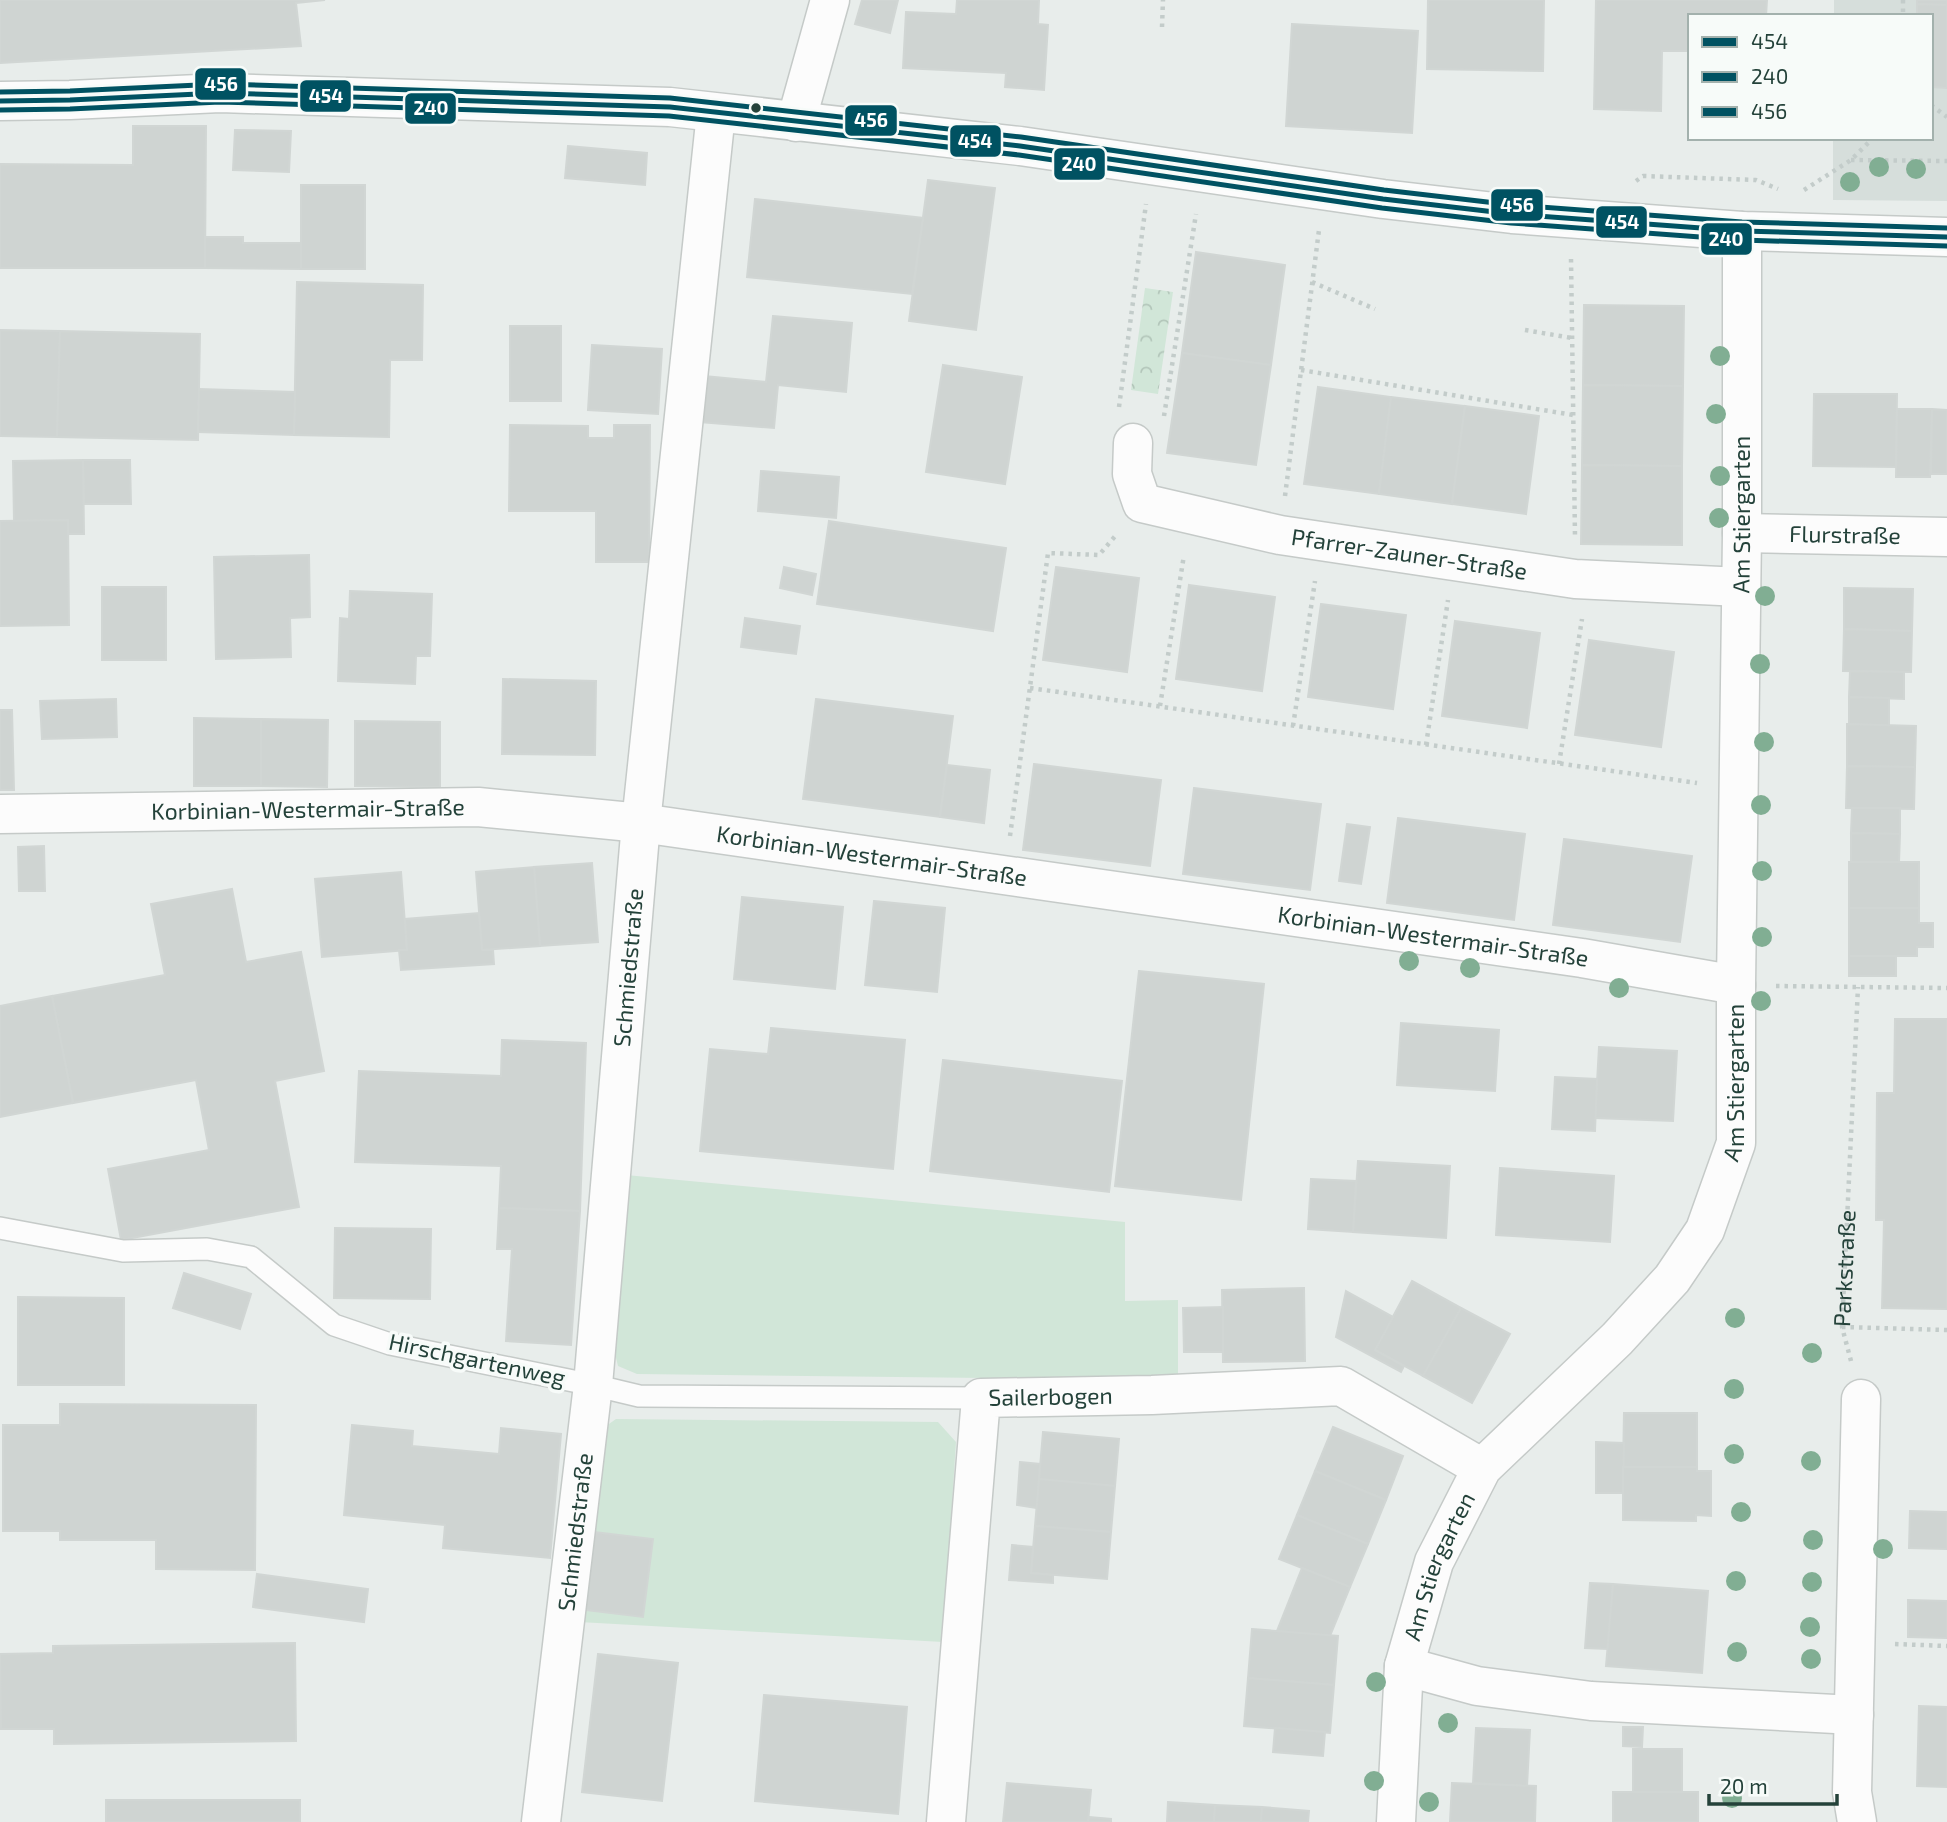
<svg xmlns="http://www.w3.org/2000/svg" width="1947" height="1822" font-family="'Exo 2',sans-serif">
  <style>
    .built { fill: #d6dedb }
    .grass { fill: #d1e6d8 }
    .park { fill: url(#park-crowns) }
    .building { fill: #cfd4d2; stroke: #d1d6d4; stroke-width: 2 }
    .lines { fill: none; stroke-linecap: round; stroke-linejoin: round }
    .service-casing { stroke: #c5cac8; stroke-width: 24 }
    .minor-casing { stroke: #c5cac8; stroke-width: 41 }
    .tertiary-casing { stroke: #c5cac8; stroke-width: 41 }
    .path { stroke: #c3ccca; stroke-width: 4.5; stroke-dasharray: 3.5 5; stroke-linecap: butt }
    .service { stroke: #fcfcfc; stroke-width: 21 }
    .minor { stroke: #fcfcfc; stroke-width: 38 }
    .tertiary { stroke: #fcfcfc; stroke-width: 38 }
    .bus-1-casing { stroke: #f7fbf9; stroke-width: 10 }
    .bus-2-casing { stroke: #f7fbf9; stroke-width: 10 }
    .bus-3-casing { stroke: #f7fbf9; stroke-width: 10 }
    .bus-1 { stroke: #005262; stroke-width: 5 }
    .bus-2 { stroke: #005262; stroke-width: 5 }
    .bus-3 { stroke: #005262; stroke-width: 5 }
    .tree { fill: #81ae93 }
    .bus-dot { fill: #24423a; stroke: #f7fbf9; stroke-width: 2.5 }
    .labels { text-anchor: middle; stroke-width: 7; stroke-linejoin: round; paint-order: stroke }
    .street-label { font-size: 23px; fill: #24423a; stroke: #f7fbf9 }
    .line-badge { stroke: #f7fbf9; stroke-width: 2.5 }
    .badge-label { font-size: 19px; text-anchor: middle; font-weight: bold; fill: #fff }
  </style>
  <defs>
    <pattern id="park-crowns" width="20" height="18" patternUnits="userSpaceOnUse" patternTransform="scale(1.75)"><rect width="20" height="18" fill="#d1e6d8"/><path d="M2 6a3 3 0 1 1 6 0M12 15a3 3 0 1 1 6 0" fill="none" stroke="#b3c6ba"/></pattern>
  </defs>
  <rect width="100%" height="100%" fill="#e8edeb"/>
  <path class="built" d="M1834 0H1947V201L1833 200V138H1931V16H1834Z"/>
  <g class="grass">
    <path d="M626 1175 1125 1222V1301L1178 1300V1376L986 1378 637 1374 618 1366 612 1342Z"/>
    <path d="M616 1419 938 1422 956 1442 943 1642 579 1622 599 1431Z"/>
  </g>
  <path class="park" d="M1145 288 1173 292 1158 394 1131 390Z"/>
  <g class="building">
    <path d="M0 0H325L296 3 301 46 0 63Z"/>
    <path d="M862 0H898L890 33 855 24Z"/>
    <path d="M957 0H1039L1038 24 1048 25 1044 90 1005 87 1006 73 903 68 906 12 956 14Z"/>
    <path d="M1428 0H1544L1543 71 1427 69Z"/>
    <path d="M1596 0H1767L1766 16H1690V51H1662L1661 111 1594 109Z"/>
    <path d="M1917 0H1947V5L1917 4Z"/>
    <path d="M1917 4 1947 5V88L1932 87 1931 16H1917Z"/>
    <path d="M1292 24 1418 31 1412 133 1286 126Z"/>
    <path d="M133 126H206L205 268H0V164L133 165Z"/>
    <path d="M235 130 291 131 289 172 233 170Z"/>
    <path d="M568 146 647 153 645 185 565 178Z"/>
    <path d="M928 180 995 188 976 330 909 321Z"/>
    <rect x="301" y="185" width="64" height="84"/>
    <path d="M755 199 923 218 912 294 747 277Z"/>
    <path d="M205 237H243V243H301V269L205 268Z"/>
    <path d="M1196 252 1285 265 1271 365 1182 353Z"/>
    <path d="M297 282 423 285 422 360H390L389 437 294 435Z"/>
    <path d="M1584 305 1684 306 1683 386 1583 385Z"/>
    <path d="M773 316 852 323 846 392 778 385 774 428 700 422 705 376 766 382Z"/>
    <rect x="510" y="326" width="51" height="75"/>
    <path d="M0 330 60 331 57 437 0 436Z"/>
    <path d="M60 331 200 334 198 440 57 437Z"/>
    <path d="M592 345 662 349 658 414 588 410Z"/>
    <path d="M1182 353 1271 365 1256 465 1167 453Z"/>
    <path d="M943 365 1022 377 1005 484 926 472Z"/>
    <path d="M1583 385 1683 386 1682 466 1582 465Z"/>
    <path d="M1318 387 1391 397 1379 494 1304 484Z"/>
    <path d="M199 389 295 392 294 435 198 432Z"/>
    <path d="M1814 394H1897L1896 467 1813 466Z"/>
    <path d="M1391 397 1465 406 1452 504 1379 494Z"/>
    <path d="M1465 406 1539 416 1526 514 1452 504Z"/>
    <path d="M1897 409H1932L1930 477H1896Z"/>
    <path d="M1932 409 1947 410V474H1931Z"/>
    <path d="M510 425 588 426V438H614V425H650L649 562H596V511H509Z"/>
    <path d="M83 460H130L131 504H84Z"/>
    <path d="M83 460 84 534H68V520L14 521 13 461Z"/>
    <path d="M1582 465 1682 466V545L1581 544Z"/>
    <path d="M761 471 839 477 836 518 758 511Z"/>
    <path d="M68 520 69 625 0 626V521Z"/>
    <path d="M829 521 1006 548 993 631 817 604Z"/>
    <path d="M309 555 310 617 290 618 291 657 216 659 214 557Z"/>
    <path d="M784 567 816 574 812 595 780 588Z"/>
    <path d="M1056 567 1139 578 1127 672 1043 660Z"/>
    <path d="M1189 585 1275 597 1262 691 1176 679Z"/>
    <rect x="102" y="587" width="64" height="73"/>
    <path d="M1844 588 1913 589 1912 631 1844 629Z"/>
    <path d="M350 591 432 594 430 656H416L415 684 338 681 340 618 349 619Z"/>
    <path d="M1321 604 1406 615 1393 709 1308 697Z"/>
    <path d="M745 618 800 626 796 654 741 647Z"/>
    <path d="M1455 621 1540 633 1527 728 1442 716Z"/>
    <path d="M1844 629 1912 631 1911 672 1843 671Z"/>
    <path d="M1589 640 1674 652 1661 747 1575 735Z"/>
    <path d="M1850 671 1904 672V699L1849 697Z"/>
    <path d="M503 679 596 681 595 755 502 754Z"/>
    <path d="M1849 697 1889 698V726L1849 724Z"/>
    <path d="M116 699 117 737 42 739 40 701Z"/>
    <path d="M816 699 953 716 940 817 803 799Z"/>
    <path d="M0 710H12L14 790H0Z"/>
    <path d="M194 718 261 719V786H194Z"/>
    <path d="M261 719 328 720 327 787 261 786Z"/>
    <path d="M355 721 440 722V787L355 786Z"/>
    <path d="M1847 724 1916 726 1915 767 1847 766Z"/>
    <path d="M1034 764 1161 780 1150 866 1023 850Z"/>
    <path d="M947 765 990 770 984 823 940 817Z"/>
    <path d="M1847 766 1915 767 1914 809 1846 808Z"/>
    <path d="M1194 788 1321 804 1310 890 1183 874Z"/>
    <path d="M1852 808H1900V834L1851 833Z"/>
    <path d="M1398 818 1525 834 1514 920 1387 903Z"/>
    <path d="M1347 824 1370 827 1361 884 1339 881Z"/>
    <path d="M1851 833 1900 834 1899 862H1851Z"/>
    <path d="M1564 839 1692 856 1680 942 1553 925Z"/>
    <path d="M44 846 45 891H19L18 847Z"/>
    <rect x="1849" y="862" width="70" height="46"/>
    <path d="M592 863 598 942 540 946 534 867Z"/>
    <path d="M534 867 540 946 482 950 476 872Z"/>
    <path d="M401 872 407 950 322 957 315 879Z"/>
    <path d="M232 889 246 962 301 952 324 1071 275 1081 299 1207 121 1240 108 1169 209 1150 196 1080 73 1103 52 996 165 975 151 904Z"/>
    <path d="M742 897 843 907 835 989 734 979Z"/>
    <path d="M874 901 945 908 937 992 865 985Z"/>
    <path d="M1849 908H1919V923H1933V947H1917V956H1849Z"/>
    <path d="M479 913 482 950H493L494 964 401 970 399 950H407L405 919Z"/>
    <rect x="1849" y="956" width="47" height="20"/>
    <path d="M1139 971 1264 984 1241 1200 1115 1186Z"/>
    <path d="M52 996 73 1103 0 1117V1006Z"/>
    <path d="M1895 1019H1947V1309L1882 1308 1884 1220H1876L1877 1093H1894Z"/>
    <path d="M1401 1023 1499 1030 1495 1091 1397 1085Z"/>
    <path d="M771 1028 905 1040 893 1169 700 1151 710 1049 768 1054Z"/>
    <path d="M502 1040 586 1043 580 1211 499 1208 501 1166 355 1162 359 1071 501 1076Z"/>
    <path d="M1599 1047 1677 1051 1673 1121 1595 1118Z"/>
    <path d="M943 1060 1122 1081 1109 1192 930 1171Z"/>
    <path d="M1555 1077 1597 1079 1595 1131 1552 1129Z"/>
    <path d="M1358 1161 1450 1166 1446 1238 1353 1232Z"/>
    <path d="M1500 1168 1614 1176 1610 1242 1496 1235Z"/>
    <path d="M1311 1179 1356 1181 1353 1232 1308 1229Z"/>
    <path d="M499 1208 580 1211 571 1345 506 1341 512 1249H497Z"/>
    <path d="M335 1228 431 1229 430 1299 334 1298Z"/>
    <path d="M184 1273 251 1294 240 1329 173 1308Z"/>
    <path d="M1412 1281 1461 1308 1423 1376 1375 1350Z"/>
    <path d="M1304 1288 1305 1361 1223 1362 1222 1290Z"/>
    <path d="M1346 1291 1393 1317 1375 1350 1404 1366 1401 1372 1336 1337Z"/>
    <path d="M18 1297 124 1298V1385H18Z"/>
    <path d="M1223 1307V1352H1184L1183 1308Z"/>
    <path d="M1461 1308 1510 1334 1472 1403 1423 1376Z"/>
    <path d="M60 1404 256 1405 255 1570 156 1569V1540H60V1531H3V1425H60Z"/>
    <path d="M1624 1413H1697V1467H1623Z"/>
    <path d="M352 1425 413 1431 412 1446 499 1454 501 1428 561 1434 550 1558 443 1548 445 1525 344 1515Z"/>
    <path d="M1333 1427 1403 1456 1386 1500 1315 1471Z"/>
    <path d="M1043 1432 1119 1439 1115 1486 1039 1479Z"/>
    <path d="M1596 1442 1624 1443 1623 1493H1596Z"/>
    <path d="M1020 1462 1040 1464 1037 1508 1017 1505Z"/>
    <path d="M1623 1467H1697V1471H1711V1516L1696 1515V1521L1623 1520Z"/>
    <path d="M1315 1471 1386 1500 1368 1544 1297 1515Z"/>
    <path d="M1039 1479 1115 1486 1111 1532 1035 1526Z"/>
    <path d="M1910 1511 1947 1512V1549L1909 1548Z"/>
    <path d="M1297 1515 1368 1544 1350 1587 1279 1559Z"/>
    <path d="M1035 1526 1111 1532 1107 1579 1031 1573Z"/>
    <path d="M594 1532 653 1539 643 1617 585 1610Z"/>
    <path d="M1012 1545 1033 1547 1031 1573 1053 1575V1583L1009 1580Z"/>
    <path d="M1302 1568 1350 1587 1330 1636 1277 1631Z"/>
    <path d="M257 1574 368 1589 364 1622 253 1607Z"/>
    <path d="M1590 1583 1613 1584 1608 1649 1585 1648Z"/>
    <path d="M1613 1584 1708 1591 1702 1673 1606 1666Z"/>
    <path d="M1908 1600 1947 1601V1638L1908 1637Z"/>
    <path d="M1252 1629 1338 1636 1334 1685 1248 1678Z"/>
    <path d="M295 1643 296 1741 54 1744V1729H1L0 1654 53 1653V1646Z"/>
    <path d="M598 1654 678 1663 662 1801 582 1792Z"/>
    <path d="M1248 1678 1334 1685 1330 1733 1244 1726Z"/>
    <path d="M764 1695 907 1707 898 1814 755 1801Z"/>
    <path d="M1919 1706 1947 1707V1787L1917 1786Z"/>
    <path d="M1623 1727H1643L1642 1747 1623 1746Z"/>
    <path d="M1275 1728 1325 1732 1323 1756 1273 1752Z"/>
    <path d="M1476 1728 1530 1730 1527 1786 1473 1783Z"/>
    <rect x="1633" y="1749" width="49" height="43"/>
    <path d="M1007 1783 1091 1790 1088 1822H1003Z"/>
    <path d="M1452 1783 1536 1786 1535 1822H1450Z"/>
    <rect x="1613" y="1792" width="85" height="30"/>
    <rect x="106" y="1800" width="194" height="22"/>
    <path d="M1168 1802 1215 1805 1214 1822H1167Z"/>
    <path d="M1215 1805 1262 1807 1261 1822H1214Z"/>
    <path d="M1262 1807 1309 1811 1308 1822H1261Z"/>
    <path d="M1089 1817 1111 1819V1822H1088Z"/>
  </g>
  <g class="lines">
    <defs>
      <path id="service" d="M0 1228 123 1251 207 1249 251 1257 334 1325 390 1344 593 1385 639 1396 981 1398"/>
      <g id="minor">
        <path d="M796 122 830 0"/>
        <path id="s2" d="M1133 443 1132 474 1142 503 1280 535 1575 579 1741 587"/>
        <path id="s3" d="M1742 533 1947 537"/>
        <path id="s4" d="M0 814 478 807 641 823 1582 958 1736 985"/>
        <path d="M1404 1666 1477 1686 1591 1701 1854 1715"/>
        <path id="s5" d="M541 1822 593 1385 641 823 716 113"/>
        <path id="s6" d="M946 1822 981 1398 1152 1395 1341 1386 1482 1468"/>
        <path id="s7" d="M1396 1822 1404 1666 1434 1562 1482 1468 1617 1339 1672 1279 1705 1230 1736 1143V985L1742 533V231"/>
        <path d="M1857 1822 1852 1792 1861 1399"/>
      </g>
      <path id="tertiary" d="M0 101 70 100 220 93 670 107 1020 146 1383 199 1512 214 1742 231 1947 237"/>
    </defs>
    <use href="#service" class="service-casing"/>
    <use href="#minor" class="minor-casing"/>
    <use href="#tertiary" class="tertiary-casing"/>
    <g class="path">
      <path d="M1903 0V16"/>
      <path d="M1162 27 1163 0"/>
      <path d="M1931 105 1947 117"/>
      <path d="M1851 160 1947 161"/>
      <path d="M1636 181 1643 176 1756 180 1778 189"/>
      <path d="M1804 190 1851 160 1873 138"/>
      <path d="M1571 259 1575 537"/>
      <path d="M1312 282 1375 309"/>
      <path d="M1525 330 1572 338"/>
      <path d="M1301 370 1573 415"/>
      <path d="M1119 407 1146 204"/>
      <path d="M1164 416 1196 214"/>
      <path d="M1285 496 1319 230"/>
      <path d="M1030 688 1697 783"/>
      <path d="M1160 706 1184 555"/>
      <path d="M1293 726 1315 581"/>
      <path d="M1426 745 1448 600"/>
      <path d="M1559 764 1582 619"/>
      <path d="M1010 836 1048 553 1099 555 1117 534"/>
      <path d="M1776 986 1947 988"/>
      <path d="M1842 1327 1947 1330"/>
      <path id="s1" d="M1851 1361 1842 1327 1858 987"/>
      <path d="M1895 1644 1947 1646"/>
    </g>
    <use href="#service" class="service"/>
    <use href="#minor" class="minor"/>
    <use href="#tertiary" class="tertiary"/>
    <defs>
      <path id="bus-1" d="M0 101 70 100 220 93 670 107 1020 146 1383 199 1512 214 1742 231 1947 237"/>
      <path id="bus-2" d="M0 110 70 109 220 102 669 116 1019 155 1382 208 1511 223 1741 240 1947 246"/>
      <path id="bus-3" d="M0 92 70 91 220 84 670 98 1021 137 1384 190 1513 205 1742 222 1947 228"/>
    </defs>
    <use href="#bus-1" class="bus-1-casing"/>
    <use href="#bus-2" class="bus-2-casing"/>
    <use href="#bus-3" class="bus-3-casing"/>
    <use href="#bus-1" class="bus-1"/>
    <use href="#bus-2" class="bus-2"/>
    <use href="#bus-3" class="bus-3"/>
  </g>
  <g class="tree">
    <circle cx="1879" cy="167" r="10"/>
    <circle cx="1916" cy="169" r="10"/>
    <circle cx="1850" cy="182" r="10"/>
    <circle cx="1720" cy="356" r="10"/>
    <circle cx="1716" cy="414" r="10"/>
    <circle cx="1720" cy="476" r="10"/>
    <circle cx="1719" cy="518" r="10"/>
    <circle cx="1765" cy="596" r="10"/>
    <circle cx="1760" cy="664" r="10"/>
    <circle cx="1764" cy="742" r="10"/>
    <circle cx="1761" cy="805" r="10"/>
    <circle cx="1762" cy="871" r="10"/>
    <circle cx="1762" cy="937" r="10"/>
    <circle cx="1409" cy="961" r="10"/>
    <circle cx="1470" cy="968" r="10"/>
    <circle cx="1619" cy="988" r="10"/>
    <circle cx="1761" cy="1001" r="10"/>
    <circle cx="1735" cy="1318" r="10"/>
    <circle cx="1812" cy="1353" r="10"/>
    <circle cx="1734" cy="1389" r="10"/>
    <circle cx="1734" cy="1454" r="10"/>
    <circle cx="1811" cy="1461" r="10"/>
    <circle cx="1741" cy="1512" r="10"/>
    <circle cx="1813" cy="1540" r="10"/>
    <circle cx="1883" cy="1549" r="10"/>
    <circle cx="1736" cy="1581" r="10"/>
    <circle cx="1812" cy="1582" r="10"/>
    <circle cx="1810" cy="1627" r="10"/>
    <circle cx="1737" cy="1652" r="10"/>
    <circle cx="1811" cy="1659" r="10"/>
    <circle cx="1376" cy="1682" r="10"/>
    <circle cx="1448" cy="1723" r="10"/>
    <circle cx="1374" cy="1781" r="10"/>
    <circle cx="1732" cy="1798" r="10"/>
    <circle cx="1429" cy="1802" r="10"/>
  </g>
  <circle class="bus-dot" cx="756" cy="108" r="6"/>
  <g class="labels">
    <g class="street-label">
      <text dy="8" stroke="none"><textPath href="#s7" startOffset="1418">Am Stiergarten</textPath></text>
      <text dy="8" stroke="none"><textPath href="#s3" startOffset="103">Flurstraße</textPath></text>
      <text dy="8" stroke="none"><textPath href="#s2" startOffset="334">Pfarrer-Zauner-Straße</textPath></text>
      <text dy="8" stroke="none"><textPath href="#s4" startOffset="308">Korbinian-Westermair-Straße</textPath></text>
      <text dy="8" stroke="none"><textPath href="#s4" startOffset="875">Korbinian-Westermair-Straße</textPath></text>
      <text dy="8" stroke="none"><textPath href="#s4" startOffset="1442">Korbinian-Westermair-Straße</textPath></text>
      <text dy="8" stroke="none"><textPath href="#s5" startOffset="859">Schmiedstraße</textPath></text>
      <text dy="8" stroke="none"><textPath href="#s7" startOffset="850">Am Stiergarten</textPath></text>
      <text dy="8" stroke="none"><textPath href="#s1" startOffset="94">Parkstraße</textPath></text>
      <text transform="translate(477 1360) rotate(12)" y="8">Hirschgartenweg</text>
      <text dy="8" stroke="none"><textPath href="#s6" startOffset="495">Sailerbogen</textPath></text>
      <text dy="8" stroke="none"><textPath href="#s5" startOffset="292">Schmiedstraße</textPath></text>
      <text dy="8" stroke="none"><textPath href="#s7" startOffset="262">Am Stiergarten</textPath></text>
    </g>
  </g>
  <g class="line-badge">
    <rect x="194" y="67" width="53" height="34" rx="7" fill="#005262"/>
    <rect x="299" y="79" width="53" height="34" rx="7" fill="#005262"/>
    <rect x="404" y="92" width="53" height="33" rx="7" fill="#005262"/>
    <rect x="844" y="104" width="54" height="33" rx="7" fill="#005262"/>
    <rect x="949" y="124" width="53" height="34" rx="7" fill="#005262"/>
    <rect x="1053" y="147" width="53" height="34" rx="7" fill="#005262"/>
    <rect x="1490" y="188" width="54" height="34" rx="7" fill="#005262"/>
    <rect x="1595" y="205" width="53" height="34" rx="7" fill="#005262"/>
    <rect x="1700" y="222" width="53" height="34" rx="7" fill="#005262"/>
  </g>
  <g class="badge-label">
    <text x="221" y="91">456</text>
    <text x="326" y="103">454</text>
    <text x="431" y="115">240</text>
    <text x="871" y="127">456</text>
    <text x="975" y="148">454</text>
    <text x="1079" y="171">240</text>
    <text x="1517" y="212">456</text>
    <text x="1622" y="229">454</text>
    <text x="1726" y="246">240</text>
  </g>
  <rect x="1688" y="14" width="245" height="126" fill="#f7fbf9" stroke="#a3b1ad" stroke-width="2"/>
  <rect x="1702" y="37" width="35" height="10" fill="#005262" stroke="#a3b1ad" stroke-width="2"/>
  <text x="1751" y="49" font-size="21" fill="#24423a">454</text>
  <rect x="1702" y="72" width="35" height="10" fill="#005262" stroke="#a3b1ad" stroke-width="2"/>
  <text x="1751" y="84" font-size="21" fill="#24423a">240</text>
  <rect x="1702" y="107" width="35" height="10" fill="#005262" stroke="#a3b1ad" stroke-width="2"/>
  <text x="1751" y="119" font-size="21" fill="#24423a">456</text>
  <path d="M1709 1794v10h128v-10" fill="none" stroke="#24423a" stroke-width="3.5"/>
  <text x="1720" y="1794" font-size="21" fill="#24423a" stroke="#f7fbf9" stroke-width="5" paint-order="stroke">20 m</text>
</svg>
